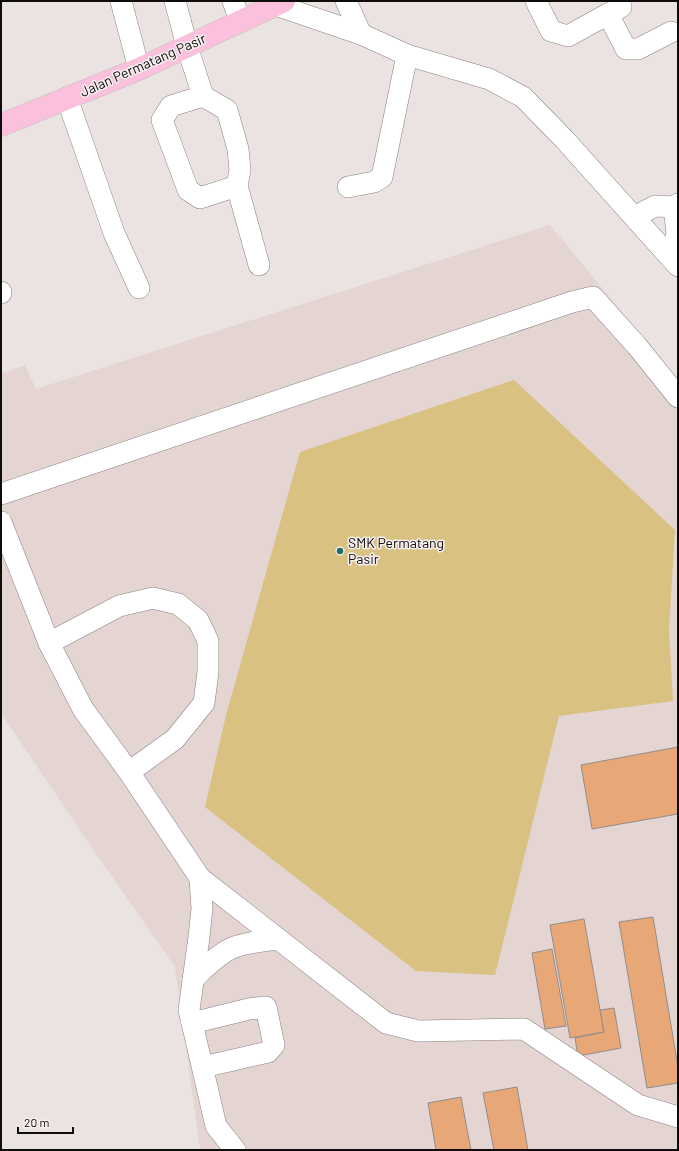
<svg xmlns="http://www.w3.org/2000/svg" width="679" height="1151" font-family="Barlow,sans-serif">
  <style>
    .built { fill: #e4d4d2 }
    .green { fill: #d8c181 }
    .building { fill: #e8a777; stroke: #928d8a }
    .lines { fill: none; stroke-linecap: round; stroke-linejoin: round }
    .minor-casing { stroke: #898282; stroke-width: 22 }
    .major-casing { stroke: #c1c0c0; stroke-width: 23 }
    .minor { stroke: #fff; stroke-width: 21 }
    .major { stroke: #fac0dc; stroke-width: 22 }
    .poi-dot { fill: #226d69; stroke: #f7f0ef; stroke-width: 1.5 }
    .labels { text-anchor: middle; stroke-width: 3; stroke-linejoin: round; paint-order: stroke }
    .street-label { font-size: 14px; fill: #0f0c0c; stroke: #f7f0ef }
    .poi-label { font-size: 14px; fill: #0f0c0c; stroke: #f7f0ef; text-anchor: start }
  </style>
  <rect width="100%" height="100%" fill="#eae3e2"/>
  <path class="built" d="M550 225 678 380V1150H200L175 967 90 845 1 713V374L25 365 36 389Z"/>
  <path class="green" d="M514 380 675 530 669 629 673 701 559 716 495 975 416 971 205 807 226 715 300 452Z"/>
  <g class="building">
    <path d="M678 747V814L592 829 581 765Z"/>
    <path d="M653 917 678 1067V1083L647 1088 619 922Z"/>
    <path d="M584 919 604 1032 570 1038 550 925Z"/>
    <path d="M552 949 566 1026 545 1029 532 953Z"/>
    <path d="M614 1008 621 1048 578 1056 575 1038 604 1032 600 1010Z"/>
    <path d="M517 1087 528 1150H494L483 1093Z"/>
    <path d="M461 1097 471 1150H436L428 1103Z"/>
  </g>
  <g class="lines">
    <defs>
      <g id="minor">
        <path d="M121 1 139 69"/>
        <path d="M175 1 187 46 203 96 227 110 238 149 240 170 237 186 259 265"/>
        <path d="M233 1 240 21"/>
        <path d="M346 1 361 34"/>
        <path d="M536 1 551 31 568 36 608 14 626 49H638L671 32"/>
        <path d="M276 5 361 34 407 55 489 79 523 97 564 139 678 266"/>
        <path d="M608 14 621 7 618 1"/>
        <path d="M203 96 171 106 162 120 188 190 200 198 237 186"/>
        <path d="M67 98 114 233 139 288"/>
        <path d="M348 187 374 182 382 177 407 55"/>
        <path d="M634 217 655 206 674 207 678 204"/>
        <path d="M672 258 677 233 674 207"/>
        <path d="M1 292V293"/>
        <path d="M1 494 572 302 593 297 637 346 678 397"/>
        <path d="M1 522 49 643 83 709 129 772 200 878 386 1023 418 1031 524 1029 638 1105 678 1117"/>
        <path d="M49 643 119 606 153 598 178 604 198 620 208 641V672L204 703 175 739 129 772"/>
        <path d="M200 878 202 908 199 937 189 1010 216 1126 235 1150"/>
        <path d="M193 979C205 968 217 955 232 948 247 942 263 941 278 939"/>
        <path d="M192 1023 249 1009 266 1007 274 1045 268 1052 203 1067"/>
      </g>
      <path id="major" d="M1 125 139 69 284 1"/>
    </defs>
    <use href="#minor" class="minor-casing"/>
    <use href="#major" class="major-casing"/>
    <use href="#minor" class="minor"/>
    <use href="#major" class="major"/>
  </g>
  <circle class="poi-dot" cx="340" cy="551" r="4"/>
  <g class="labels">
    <g class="street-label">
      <text transform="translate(143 65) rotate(-24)" y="5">Jalan Permatang Pasir</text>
    </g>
    <g class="poi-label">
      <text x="348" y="548">SMK Permatang<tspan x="348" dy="16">Pasir</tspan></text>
    </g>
  </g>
  <rect width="679" height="1151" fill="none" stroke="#0f0c0c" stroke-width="4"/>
  <path d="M18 1127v6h55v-6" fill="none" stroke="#0f0c0c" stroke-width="2"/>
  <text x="24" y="1127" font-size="12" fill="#0f0c0c" stroke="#f7f0ef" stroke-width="3" paint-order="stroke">20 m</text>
</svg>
